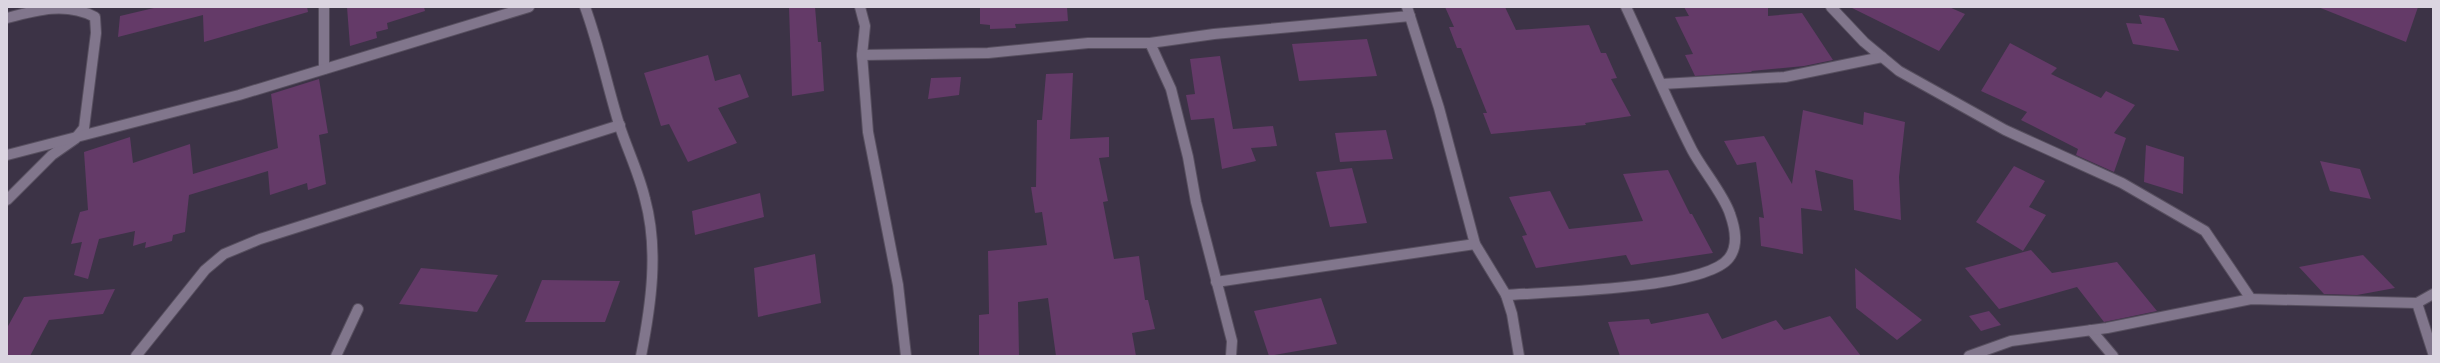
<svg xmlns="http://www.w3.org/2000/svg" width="2440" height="363" font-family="Mulish,sans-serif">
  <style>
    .building { fill: #643a68 }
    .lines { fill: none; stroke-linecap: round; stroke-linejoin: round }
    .service-casing { stroke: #574f5f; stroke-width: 12 }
    .minor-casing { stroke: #574f5f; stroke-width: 12 }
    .service { stroke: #81768c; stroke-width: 10 }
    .minor { stroke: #81768c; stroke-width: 10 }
  </style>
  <rect width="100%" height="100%" fill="#3c3346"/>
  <g class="building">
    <path d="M158 7H307L308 12 204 42 203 15 118 37 120 16Z"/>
    <path d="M347 7H424L425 11 387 23 388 29 376 32 377 38 350 46Z"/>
    <path d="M789 7H815L818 42H821L824 91 792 96Z"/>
    <path d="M980 7H1067L1068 21 1015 24 1016 28 990 29V25L980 24Z"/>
    <path d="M1445 7H1505L1516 30 1589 25 1601 53H1606L1617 78 1611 79 1631 116 1585 123 1586 125 1491 134 1483 113H1487L1461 48H1457L1449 27H1454Z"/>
    <path d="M1684 7H1768V16L1802 13 1833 60 1804 66 1751 71 1752 72 1695 76 1685 55 1693 54 1675 17 1689 16Z"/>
    <path d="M1850 7H1949L1965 14 1939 51Z"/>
    <path d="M2318 7H2418L2406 42Z"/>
    <path d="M2139 15 2164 18 2179 51 2133 44 2126 23 2142 24Z"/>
    <path d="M1367 39 1377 76 1299 81 1292 44Z"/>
    <path d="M2010 43 2057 68 2051 74 2101 98 2106 91 2135 105 2114 133 2126 138 2114 172 2076 155 2078 149 2021 120 2027 112 1981 91Z"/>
    <path d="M708 55 715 81 740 74 749 97 718 108 737 143 688 162 669 124 661 126 644 73Z"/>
    <path d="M1220 56 1233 129 1273 126 1277 146 1251 148 1256 161 1222 169 1214 118 1191 120 1186 95 1195 94 1190 59Z"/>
    <path d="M1073 73 1070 139 1109 137V157L1099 158 1108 201 1103 202 1114 259 1139 256 1145 300H1148L1155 329 1132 333 1136 356H1056L1048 298 1018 302 1019 356H979V315L989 314 988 251 1047 245 1042 212 1035 213 1031 187H1036L1037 120H1042L1046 74Z"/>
    <path d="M961 77 959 95 928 99 931 78Z"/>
    <path d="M319 79 328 133 319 135 326 184 308 190 307 183 270 195 268 171 189 195 185 232 173 235 172 241 145 248 146 242 133 246 135 231 99 239 88 279 74 275 82 242 71 244 80 212 88 210 84 152 130 137 133 163 190 144 193 174 278 148 271 94Z"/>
    <path d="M1803 110 1863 125 1864 112 1905 122 1899 177 1901 220 1854 210 1853 180 1815 170 1822 211 1801 208 1803 254 1761 246 1759 217 1764 218 1756 162 1737 165 1724 141 1764 136 1792 184Z"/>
    <path d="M1386 130 1393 159 1340 162 1335 133Z"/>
    <path d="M2146 145 2184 157 2183 194 2144 182Z"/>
    <path d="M2320 161 2360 169 2371 199 2330 191Z"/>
    <path d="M2014 166 2045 181 2029 207 2046 215 2023 251 1976 222Z"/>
    <path d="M1352 168 1367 223 1330 227 1316 172Z"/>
    <path d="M1668 170 1690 214H1692L1713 253 1631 265 1626 255 1536 268 1522 236 1527 235 1509 197 1550 191 1569 229 1643 221 1623 174Z"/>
    <path d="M760 193 764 217 695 235 692 211Z"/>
    <path d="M2031 250 2052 273 2117 262 2157 311 2104 322 2077 287 1999 309 1965 268Z"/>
    <path d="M815 254 821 303 758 317 754 268Z"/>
    <path d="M2363 255 2395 288 2357 295 2324 294 2299 267Z"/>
    <path d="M421 268 498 275 477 312 399 304Z"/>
    <path d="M1855 268 1922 320 1897 340 1856 308Z"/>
    <path d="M542 280 620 281 605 322H525Z"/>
    <path d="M115 289 103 314 49 320 30 356H7V328L24 297Z"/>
    <path d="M1321 298 1337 344 1269 356 1254 311Z"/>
    <path d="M1989 311 2001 325 1981 331 1969 316Z"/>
    <path d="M1708 313 1722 339 1776 320 1784 330 1830 316 1861 356H1620L1608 322 1649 319 1651 324Z"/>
  </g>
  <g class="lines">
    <defs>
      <path id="service" d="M336 356 358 309"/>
      <g id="minor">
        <path d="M324 7V69"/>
        <path d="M585 7C599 45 607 85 619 124 627 149 639 173 645 199 659 250 651 305 641 356"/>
        <path d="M860 7 865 26 862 55 868 132 898 285 906 356"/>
        <path d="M1407 7 1439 108 1475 244 1506 295 1512 314 1519 356"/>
        <path d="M1831 7 1864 42 1899 71 2005 130 2122 183 2205 231 2251 299"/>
        <path d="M7 18C37 10 66 2 95 17L96 33 84 128 75 139 52 155 7 200"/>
        <path d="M1150 43 1171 89 1188 157 1196 202 1232 341 1231 356"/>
        <path d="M862 55 988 53 1088 43H1150L1214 34 1410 16"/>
        <path d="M1662 84 1785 77 1882 57"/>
        <path d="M7 155 239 95 529 7"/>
        <path d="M1216 282 1475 244"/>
        <path d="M1506 295C1549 292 1706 289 1729 258 1739 245 1735 228 1730 214 1724 195 1702 169 1692 150 1668 103 1648 54 1626 7"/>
        <path d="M2417 303 2433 353"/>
        <path d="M2091 330 2113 356"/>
        <path d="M136 356 205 270 224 254 260 239 620 125"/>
        <path d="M1969 356 2011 341 2107 328 2251 299 2417 303 2433 294"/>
      </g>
    </defs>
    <use href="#service" class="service-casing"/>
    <use href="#minor" class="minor-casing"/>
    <use href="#service" class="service"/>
    <use href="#minor" class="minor"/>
  </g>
  <rect width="2440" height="363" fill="none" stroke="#dbd5e1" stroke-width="16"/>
</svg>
